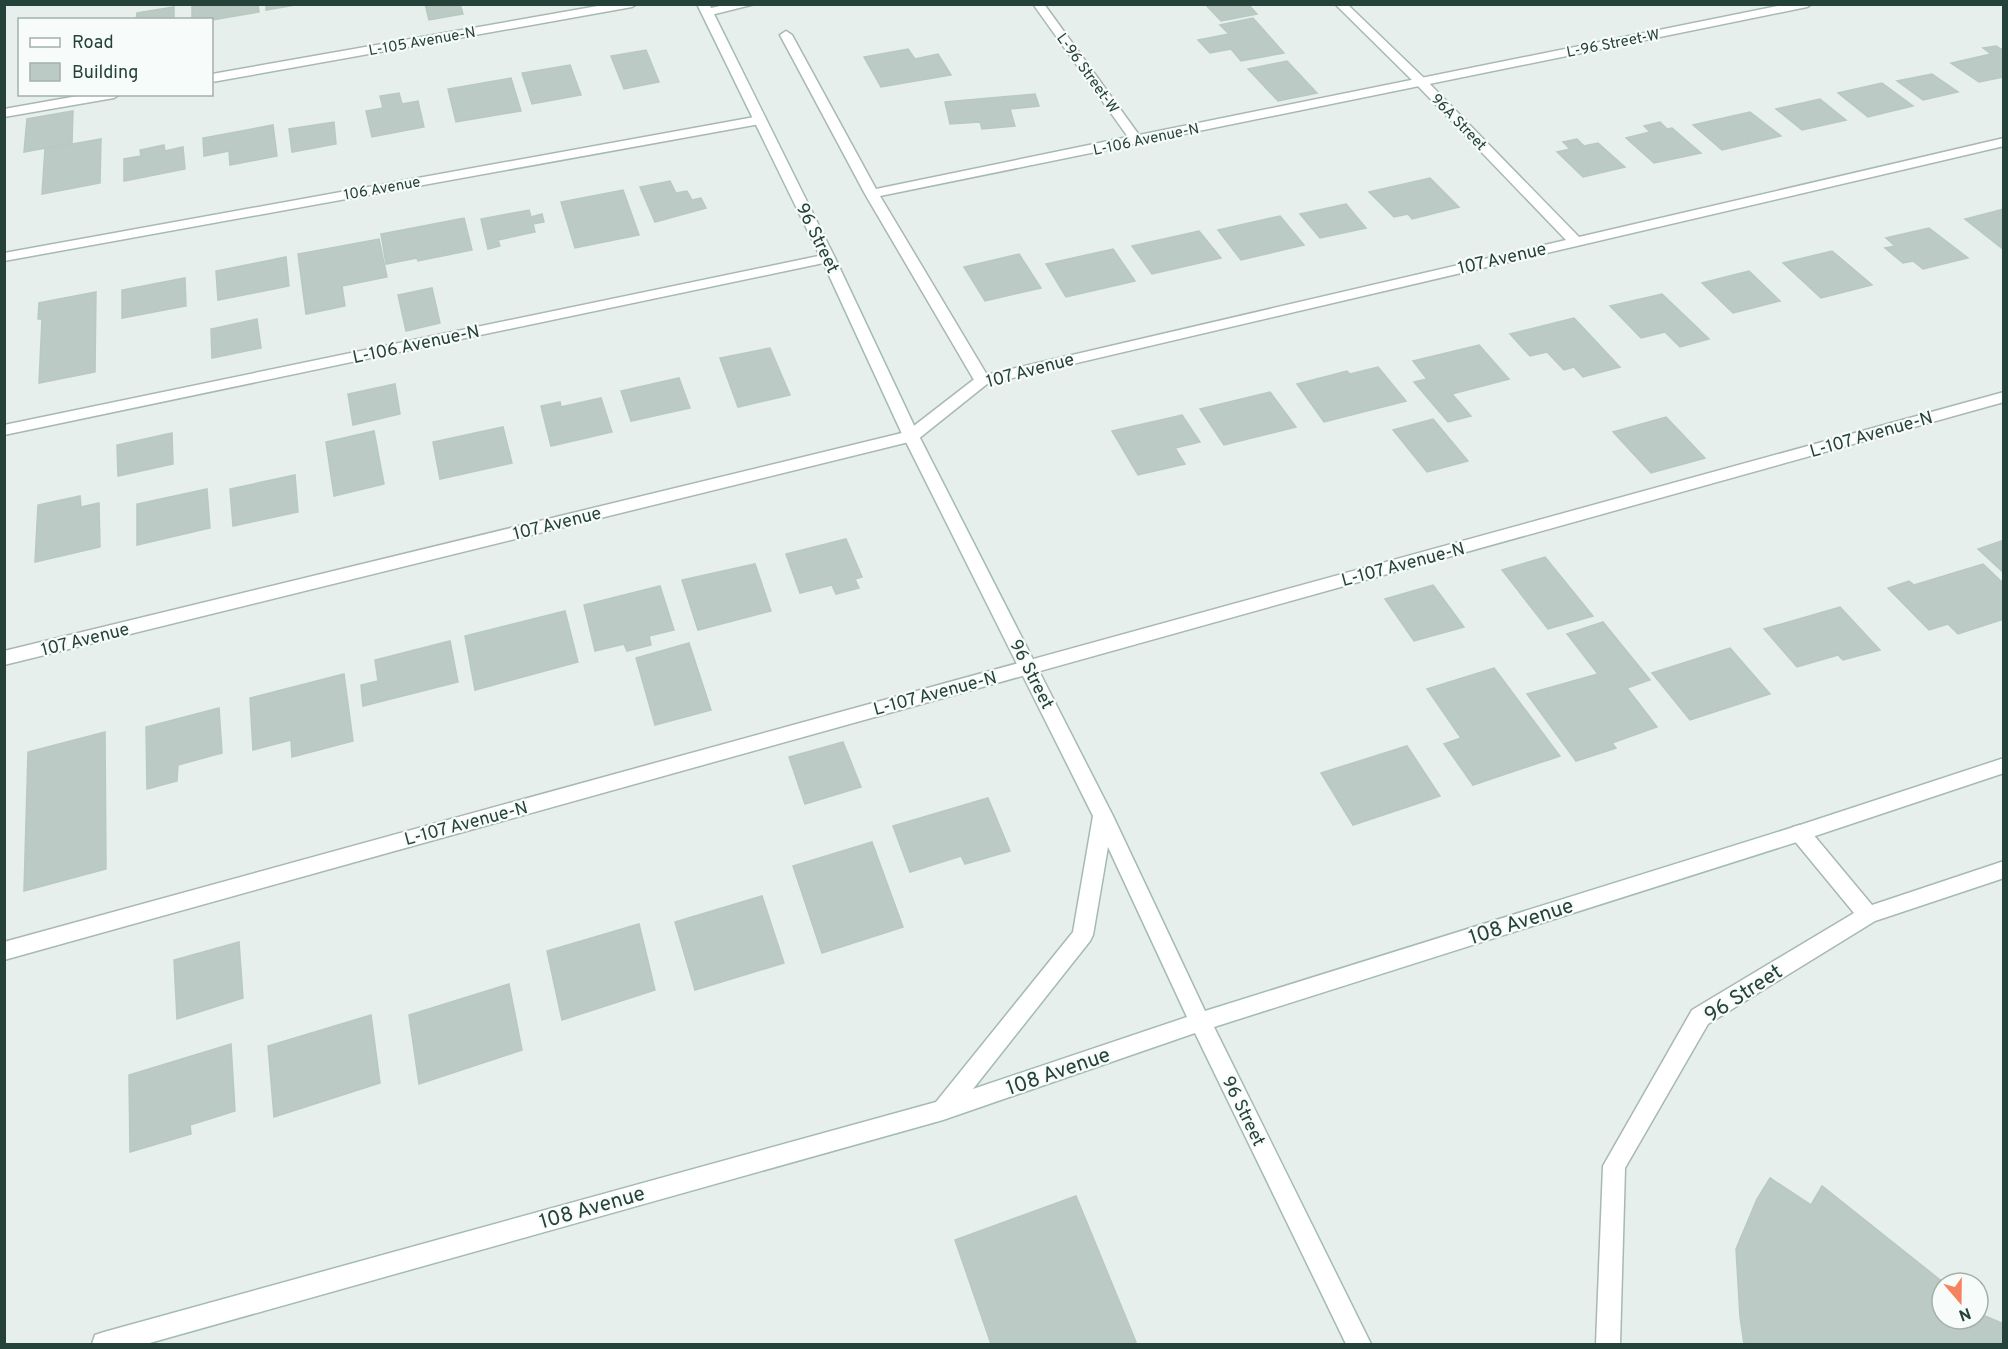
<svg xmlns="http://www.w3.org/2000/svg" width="2008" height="1349" font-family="Overpass,sans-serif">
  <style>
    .building { fill: #bbcac4; stroke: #b8c9c2; stroke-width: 1.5 }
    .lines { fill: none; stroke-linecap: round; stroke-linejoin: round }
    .lane-casing { stroke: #a8b8b2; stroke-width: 3 }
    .street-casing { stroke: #a8b8b2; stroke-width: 3 }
    .secondary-casing { stroke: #a4bbb3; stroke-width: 3 }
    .lane { fill: #fff; fill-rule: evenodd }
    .street { fill: #fff; fill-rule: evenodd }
    .secondary { fill: #fff; fill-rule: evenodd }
    .labels { text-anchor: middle; stroke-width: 4.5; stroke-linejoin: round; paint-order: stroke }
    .far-street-label { font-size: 15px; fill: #24423a; stroke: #f7fbf9 }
    .street-label { font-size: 18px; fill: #24423a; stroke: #f7fbf9 }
    .near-street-label { font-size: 21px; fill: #24423a; stroke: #f7fbf9 }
  </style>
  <rect width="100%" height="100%" fill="#e6efeb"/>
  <g class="building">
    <path d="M192 4H258L259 12 212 20H192Z"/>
    <path d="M266 4H301L266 10Z"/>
    <path d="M425 4H460L463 14 429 20Z"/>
    <path d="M1205 4H1248L1257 14 1221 21Z"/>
    <path d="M174 7V20H136L137 13Z"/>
    <path d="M1253 18 1284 53 1241 61 1231 49 1210 53 1198 40 1229 34 1220 25Z"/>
    <path d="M1996 46 2004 51V77L1979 82 1951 63 1991 54 1983 48Z"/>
    <path d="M908 49 915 59 938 54 951 75 881 87 864 57Z"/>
    <path d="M646 50 659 82 624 89 611 56Z"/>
    <path d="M1287 61 1317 93 1278 101 1248 69Z"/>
    <path d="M570 65 581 95 532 104 522 73Z"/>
    <path d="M1932 74 1958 92 1923 100 1897 81Z"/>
    <path d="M511 78 521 111 456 122 448 89Z"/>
    <path d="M1882 83 1913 106 1868 117 1838 93Z"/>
    <path d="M399 93 402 104 418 101 424 127 372 137 366 111 383 108 380 96Z"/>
    <path d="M1035 94 1039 106 1010 109 1015 126 982 129 980 122 950 124 945 102Z"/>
    <path d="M1820 99 1846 120 1802 130 1776 109Z"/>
    <path d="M73 111 72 143 24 152 27 119Z"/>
    <path d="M1750 112 1781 136 1722 150 1693 125Z"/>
    <path d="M334 122 336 144 292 152 289 129Z"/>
    <path d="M1660 122 1667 129 1672 128 1701 153 1654 163 1626 138 1650 132 1644 126Z"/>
    <path d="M273 125 277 156 230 165 229 151 204 156 203 138Z"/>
    <path d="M101 139 100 183 42 194 45 149Z"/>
    <path d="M1577 139 1584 146 1598 143 1625 167 1583 177 1557 152 1570 149 1563 142Z"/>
    <path d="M164 145 165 151 183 147 185 169 124 181V159L141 156 140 150Z"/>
    <path d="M1430 178 1459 207 1412 219 1408 214 1394 217 1369 192Z"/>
    <path d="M670 181 676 193 687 191 692 200 701 198 706 208 655 222 640 187Z"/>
    <path d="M623 190 639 235 575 248 561 202Z"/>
    <path d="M1346 204 1366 228 1320 238 1300 214Z"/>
    <path d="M2004 209V250L1965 219Z"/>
    <path d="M529 210 531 217 542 214 544 222 533 224 535 232 498 240 500 246 488 249 481 219Z"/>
    <path d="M1280 216 1304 245 1241 260 1218 230Z"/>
    <path d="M464 218 472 250 418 261 417 258 386 264 381 234Z"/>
    <path d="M1929 228 1968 258 1923 269 1913 261 1903 263 1885 248 1895 246 1886 238Z"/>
    <path d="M1199 231 1221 258 1152 274 1132 246Z"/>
    <path d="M379 239 387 277 342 286 345 306 306 314 298 254Z"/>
    <path d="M1113 249 1135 281 1066 297 1046 264Z"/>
    <path d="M1832 251 1872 285 1821 298 1783 263Z"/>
    <path d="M1019 254 1041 288 985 301 964 267Z"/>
    <path d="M286 257 289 286 218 300 216 271Z"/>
    <path d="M1749 271 1780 301 1733 313 1702 283Z"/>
    <path d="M185 278 186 306 122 318V290Z"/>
    <path d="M432 288 440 323 406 331 398 295Z"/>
    <path d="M96 292 95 372 39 383 42 319H38L39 303Z"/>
    <path d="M1662 294 1709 339 1680 347 1665 332 1641 338 1610 306Z"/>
    <path d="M1574 318 1620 367 1583 377 1574 367 1564 370 1547 352 1530 356 1510 334Z"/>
    <path d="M257 319 261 348 212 358 211 329Z"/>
    <path d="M1479 345 1509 379 1452 394 1471 416 1448 422 1414 382 1427 379 1413 361Z"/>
    <path d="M770 348 790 395 738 407 720 358Z"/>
    <path d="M1378 367 1406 401 1324 422 1297 384 1347 371 1350 374Z"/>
    <path d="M679 378 690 408 631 421 621 391Z"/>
    <path d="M395 384 400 414 353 425 348 394Z"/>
    <path d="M1270 392 1296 427 1224 445 1200 409Z"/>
    <path d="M601 398 612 432 551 446 541 406 560 402 561 407Z"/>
    <path d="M1182 415 1200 442 1175 448 1185 464 1138 475 1112 431Z"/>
    <path d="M1666 417 1705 458 1651 473 1613 432Z"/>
    <path d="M1433 419 1468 461 1427 472 1393 430Z"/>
    <path d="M503 427 512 463 440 479 433 442Z"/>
    <path d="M374 431 384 484 334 496 326 442Z"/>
    <path d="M172 433 173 464 118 476 117 445Z"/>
    <path d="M295 475 298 512 233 526 230 489Z"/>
    <path d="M207 489 210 528 137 545V504Z"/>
    <path d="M80 496 81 507 99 503 100 547 35 562 38 505Z"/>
    <path d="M846 539 862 577 855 579 859 588 836 594 832 585 800 593 786 554Z"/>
    <path d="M2004 540V573L1978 549Z"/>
    <path d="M1545 557 1593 616 1548 629 1502 570Z"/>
    <path d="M755 564 771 611 698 630 682 580Z"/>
    <path d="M1983 564 2004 584V619L1958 634 1948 624 1929 630 1888 588 1909 581 1914 585Z"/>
    <path d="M1433 585 1464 627 1414 641 1385 599Z"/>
    <path d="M660 586 674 630 649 636 651 645 627 651 624 644 595 651 584 605Z"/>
    <path d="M1840 607 1880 650 1843 660 1838 655 1797 667 1764 629Z"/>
    <path d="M565 611 578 662 475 690 465 636Z"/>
    <path d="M1603 622 1650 680 1627 688 1657 727 1612 743 1616 748 1576 761 1527 694 1598 674 1567 634Z"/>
    <path d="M450 641 458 682 363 706 361 685 378 681 375 660Z"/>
    <path d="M689 643 711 710 655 725 636 658Z"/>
    <path d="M1730 648 1770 694 1690 720 1652 673Z"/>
    <path d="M1494 668 1560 756 1473 785 1444 744 1461 738 1427 689Z"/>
    <path d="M344 674 353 741 292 757 291 740 253 750 250 698Z"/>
    <path d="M219 708 222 753 178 765 177 781 147 789 146 727Z"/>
    <path d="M105 732 106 869 24 891 28 752Z"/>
    <path d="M843 742 861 787 805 804 789 757Z"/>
    <path d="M1407 746 1440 796 1353 825 1321 773Z"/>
    <path d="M988 798 1010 851 965 864 961 856 910 872 893 826Z"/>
    <path d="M872 842 903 927 822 953 793 866Z"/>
    <path d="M762 896 784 963 695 990 675 922Z"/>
    <path d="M639 924 655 990 562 1020 547 951Z"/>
    <path d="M239 942 243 998 177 1019 174 960Z"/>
    <path d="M509 984 522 1050 419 1084 409 1015Z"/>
    <path d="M371 1015 380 1083 274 1117 268 1046Z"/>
    <path d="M231 1044 235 1111 190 1125 191 1134 130 1152 129 1075Z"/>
    <path d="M1770 1178 1811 1205 1822 1186 1944 1283 1942 1319H1978V1313L2004 1324V1344H1744L1740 1317 1736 1249 1757 1199Z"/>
    <path d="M1076 1196 1136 1342 1129 1344H991L955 1240Z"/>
  </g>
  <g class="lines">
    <defs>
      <g id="lane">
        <path d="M609 4H637L632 7 212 82V74Z"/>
        <path d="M728 4H755L707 16 701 12 703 10Z"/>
        <path d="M1033 4H1044L1139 135 1787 4H1812L1807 7 880 196 990 380 982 385 974 380 865 194 780 35 786 31 792 35 876 189 1128 137Z"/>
        <path d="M89 94H120L114 98 4 117V109Z"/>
        <path d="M828 254 833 255 835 258 833 261 4 435V425Z"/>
        <path d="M2004 392V402L4 960V942Z"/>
        <path d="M1800 825 1807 827 1872 905 2004 861V878L1875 921 1708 1024 1625 1168 1620 1344H1596L1603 1166 1692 1010 1854 913 1793 839 1790 833 1793 827Z"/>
      </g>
      <g id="street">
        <path d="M1335 4H1347L1424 78 1579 237 2004 138V146L987 384 917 440 4 665V651L906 432 977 377 1566 240 1416 84Z"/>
        <path d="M760 116 765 117 766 120 765 123 4 261V253Z"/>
      </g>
      <path id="secondary" d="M697 4H709L835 258 919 436 1113 816 1205 1011 1800 825 2004 758V773L1800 841 1214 1027 1371 1344H1346L1195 1033 943 1120 146 1344H92L95 1335 104 1332 936 1102 1073 932 1093 816 903 436 821 258ZM1108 847 1187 1017 973 1089 1090 941 1093 935Z"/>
    </defs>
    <use href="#lane" class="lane-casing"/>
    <use href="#street" class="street-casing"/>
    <use href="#secondary" class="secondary-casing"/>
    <use href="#lane" class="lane"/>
    <use href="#street" class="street"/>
    <use href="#secondary" class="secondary"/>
  </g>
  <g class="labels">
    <g class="far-street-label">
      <text transform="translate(422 41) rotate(-10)" y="5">L-105 Avenue-N</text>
      <text transform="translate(1613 43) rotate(-11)" y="5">L-96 Street-W</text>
      <text transform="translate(1088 73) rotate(54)" y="5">L-96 Street-W</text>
      <text transform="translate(1459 122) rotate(46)" y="5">96A Street</text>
      <text transform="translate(1146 139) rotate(-12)" y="5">L-106 Avenue-N</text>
      <text transform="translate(382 188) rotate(-10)" y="5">106 Avenue</text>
    </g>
    <g class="street-label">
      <text transform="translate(818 238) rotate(64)" y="6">96 Street</text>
      <text transform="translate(1502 258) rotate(-13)" y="6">107 Avenue</text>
      <text transform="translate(416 344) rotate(-12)" y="6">L-106 Avenue-N</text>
      <text transform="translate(1030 370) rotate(-15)" y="6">107 Avenue</text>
      <text transform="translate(1871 434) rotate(-16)" y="6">L-107 Avenue-N</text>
      <text transform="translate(557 523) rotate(-14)" y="6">107 Avenue</text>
      <text transform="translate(1403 564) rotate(-15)" y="6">L-107 Avenue-N</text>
      <text transform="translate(85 639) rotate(-14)" y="6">107 Avenue</text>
      <text transform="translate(1032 674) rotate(63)" y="6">96 Street</text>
      <text transform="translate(935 693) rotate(-15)" y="6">L-107 Avenue-N</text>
      <text transform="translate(466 823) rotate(-15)" y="6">L-107 Avenue-N</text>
      <text transform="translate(1244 1111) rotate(64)" y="6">96 Street</text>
    </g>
    <g class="near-street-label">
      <text transform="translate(1521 921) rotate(-18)" y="7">108 Avenue</text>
      <text transform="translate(1743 993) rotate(-33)" y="7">96 Street</text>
      <text transform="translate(1058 1071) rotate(-19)" y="7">108 Avenue</text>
      <text transform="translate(592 1207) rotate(-16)" y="7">108 Avenue</text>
    </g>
  </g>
  <rect width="2008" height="1349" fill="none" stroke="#24423a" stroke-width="12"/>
  <rect x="18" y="18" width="195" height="78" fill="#f7fbf9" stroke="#a3b1ad" stroke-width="1.5"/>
  <rect x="30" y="38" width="30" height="9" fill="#ffffff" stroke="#a3b1ad" stroke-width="1.5"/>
  <text x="72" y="48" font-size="18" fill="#24423a">Road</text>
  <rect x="30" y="63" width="30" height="18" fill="#bbcac4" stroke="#a3b1ad" stroke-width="1.5"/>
  <text x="72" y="78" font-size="18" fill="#24423a">Building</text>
  <g transform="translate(1960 1301) rotate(160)"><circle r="28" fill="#f7fbf9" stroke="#a3b1ad" stroke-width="1.5"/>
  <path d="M0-4.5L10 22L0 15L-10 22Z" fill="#f4845f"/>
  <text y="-9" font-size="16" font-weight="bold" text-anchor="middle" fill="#24423a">N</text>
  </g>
</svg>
